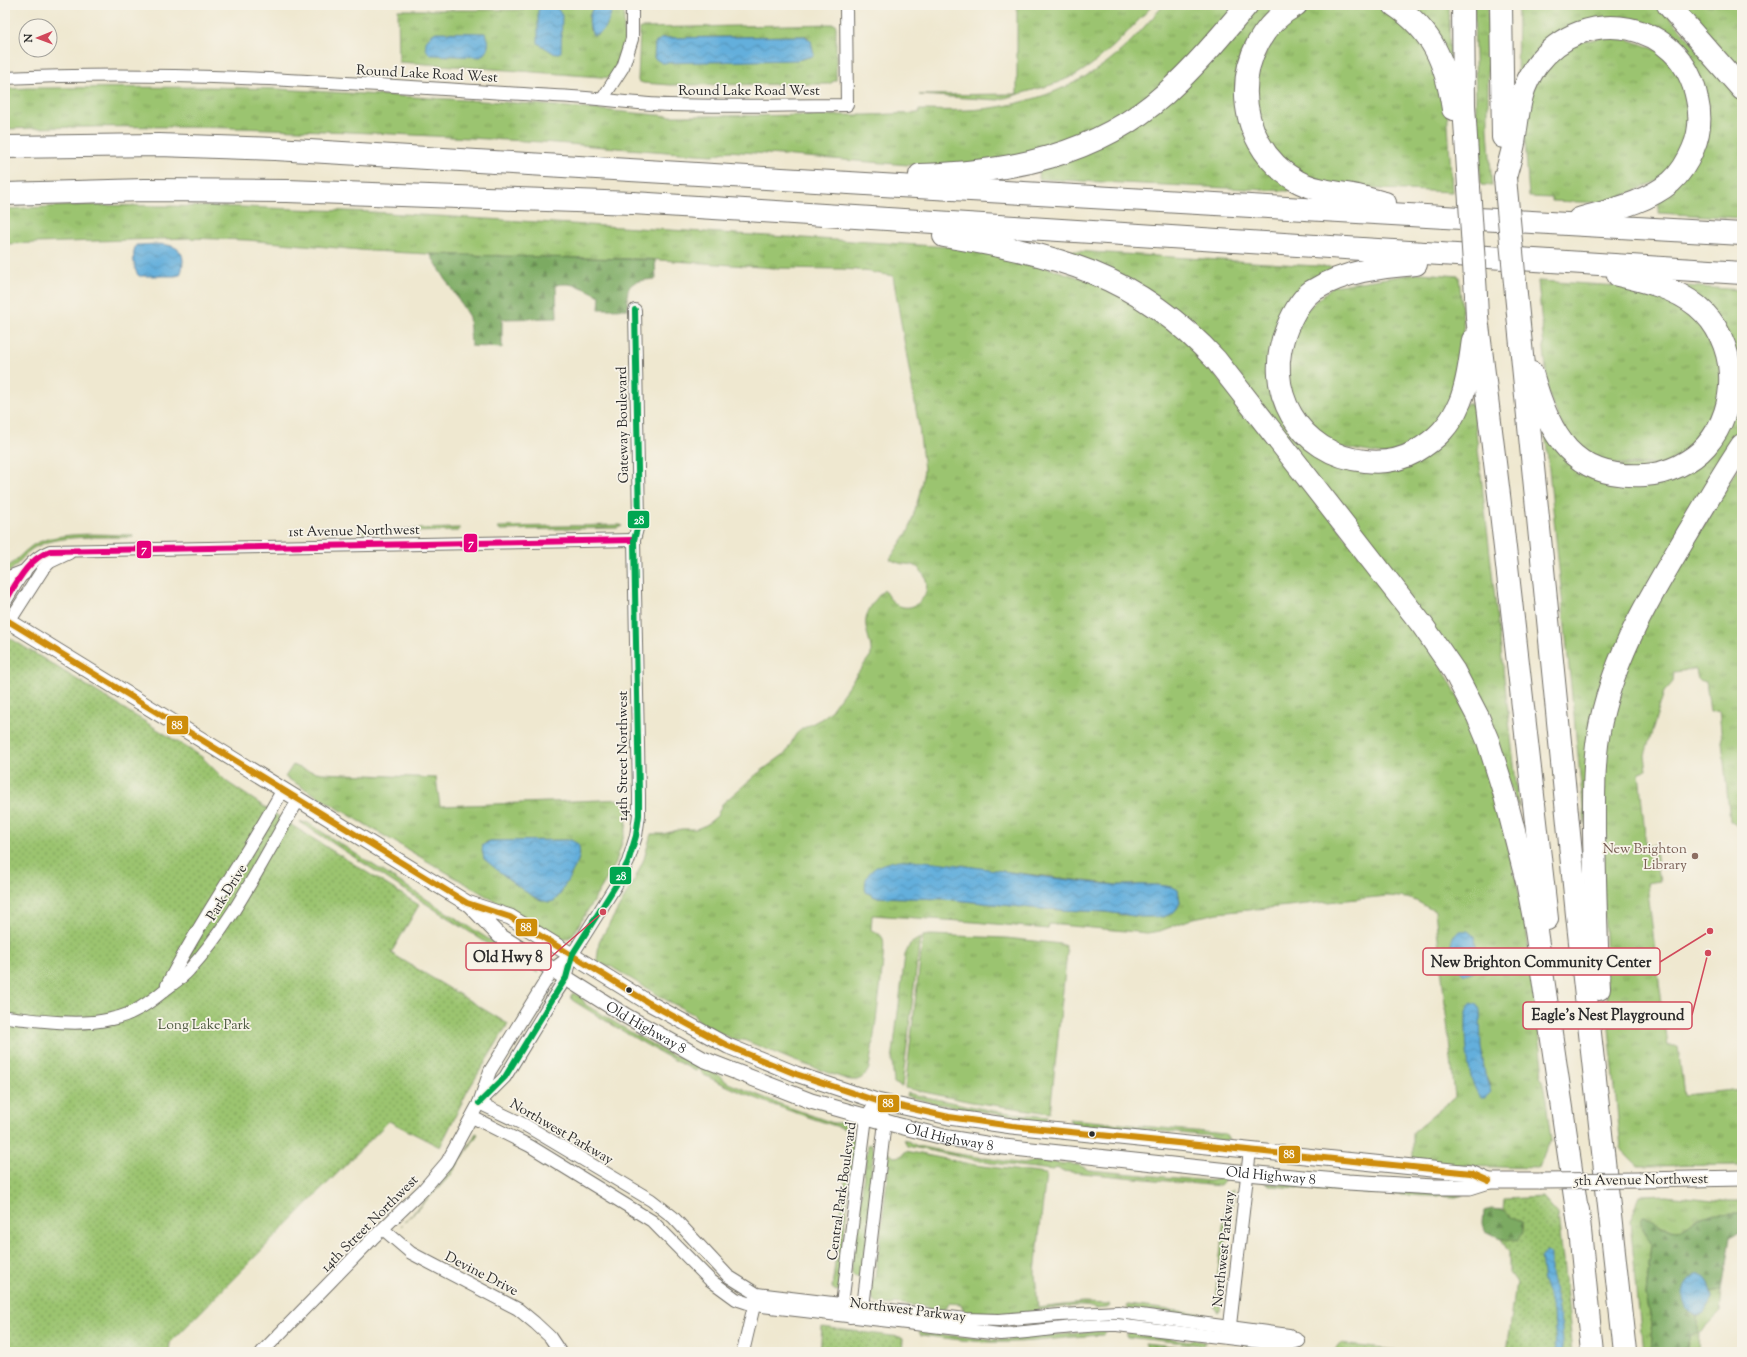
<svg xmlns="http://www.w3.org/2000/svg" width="1747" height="1357" font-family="'Sorts Mill Goudy',serif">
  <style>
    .grass { fill: url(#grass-tufts); stroke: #63784e; fill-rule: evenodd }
    .forest { fill: url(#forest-firs); stroke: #546a46 }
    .park { fill: url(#park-dots); stroke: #63784e }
    .water { fill: url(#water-waves); stroke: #476d84 }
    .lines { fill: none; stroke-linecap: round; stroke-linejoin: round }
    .minor-casing { stroke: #706d65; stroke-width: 14 }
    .tertiary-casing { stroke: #706d65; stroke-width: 17 }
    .motorway-casing { stroke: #706d65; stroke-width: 24 }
    .minor { stroke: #fff; stroke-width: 12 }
    .tertiary { stroke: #fff; stroke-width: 15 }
    .motorway { stroke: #fff; stroke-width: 22 }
    .tertiary-bridge-casing { stroke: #706d65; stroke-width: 17; stroke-linecap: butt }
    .motorway-bridge-casing { stroke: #706d65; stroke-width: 24; stroke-linecap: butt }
    .tertiary-bridge { stroke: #fff; stroke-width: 15 }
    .motorway-bridge { stroke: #fff; stroke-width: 22 }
    .bus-1-casing { stroke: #f7f3e8; stroke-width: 9 }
    .bus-2-casing { stroke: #f7f3e8; stroke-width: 9 }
    .bus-3-casing { stroke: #f7f3e8; stroke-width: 9 }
    .bus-1 { stroke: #ce8d09; stroke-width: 6 }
    .bus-2 { stroke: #e5007d; stroke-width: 6 }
    .bus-3 { stroke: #00a651; stroke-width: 6 }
    .education-dot { fill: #8d6e63; stroke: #f7f3e8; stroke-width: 1.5 }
    .bus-dot { fill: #2b2b2b; stroke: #f7f3e8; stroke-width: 1.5 }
    .labels { text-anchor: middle; stroke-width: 3.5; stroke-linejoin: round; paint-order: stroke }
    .street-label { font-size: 14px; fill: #2b2b2b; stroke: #f7f3e8 }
    .education-label { font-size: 14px; fill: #785e54; stroke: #f7f3e8; text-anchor: end }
    .park-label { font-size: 14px; fill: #4d5940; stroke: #f7f3e8 }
    .leader { fill: none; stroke: #d1495b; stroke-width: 1.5 }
    .callout-dot { fill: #d1495b; stroke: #f7f3e8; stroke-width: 1.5 }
    .callout { fill: #f7f3e8; stroke: #d1495b; stroke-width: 1.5 }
    .callout-label { font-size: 15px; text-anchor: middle; font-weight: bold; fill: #2b2b2b }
    .line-badge { stroke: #f7f3e8; stroke-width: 1.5 }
    .badge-label { font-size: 11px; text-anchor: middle; font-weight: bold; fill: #fff }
  </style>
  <defs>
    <pattern id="grass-tufts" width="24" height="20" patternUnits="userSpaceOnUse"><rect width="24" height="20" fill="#9bc470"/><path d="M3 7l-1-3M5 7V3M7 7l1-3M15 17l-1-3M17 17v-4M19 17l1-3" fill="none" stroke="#7f9f5c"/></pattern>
    <pattern id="forest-firs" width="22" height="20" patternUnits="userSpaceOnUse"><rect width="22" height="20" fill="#7caa62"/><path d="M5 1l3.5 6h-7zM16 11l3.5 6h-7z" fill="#668b51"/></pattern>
    <pattern id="park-dots" width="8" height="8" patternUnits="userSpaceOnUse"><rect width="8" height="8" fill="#9bc470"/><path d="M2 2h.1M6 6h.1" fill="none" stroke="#7f9f5c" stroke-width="1.8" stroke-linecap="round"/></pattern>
    <pattern id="water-waves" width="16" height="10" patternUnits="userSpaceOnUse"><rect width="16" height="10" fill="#63afdc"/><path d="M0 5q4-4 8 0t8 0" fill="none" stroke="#528fb3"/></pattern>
  </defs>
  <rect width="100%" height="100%" fill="#f7f3e8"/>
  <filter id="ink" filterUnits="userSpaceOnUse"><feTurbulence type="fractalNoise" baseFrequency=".025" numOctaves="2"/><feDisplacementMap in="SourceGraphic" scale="8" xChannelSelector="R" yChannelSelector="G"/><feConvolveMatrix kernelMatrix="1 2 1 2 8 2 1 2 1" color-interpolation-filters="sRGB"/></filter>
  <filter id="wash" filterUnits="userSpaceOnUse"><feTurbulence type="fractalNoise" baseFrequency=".012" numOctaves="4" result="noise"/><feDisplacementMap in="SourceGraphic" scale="16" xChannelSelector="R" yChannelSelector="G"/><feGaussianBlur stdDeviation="0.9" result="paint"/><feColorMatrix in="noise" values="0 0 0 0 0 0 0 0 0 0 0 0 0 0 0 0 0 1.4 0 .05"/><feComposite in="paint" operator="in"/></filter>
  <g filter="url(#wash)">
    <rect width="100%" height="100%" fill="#efe8d0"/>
    <g class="grass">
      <path d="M525 5H594L589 16 590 31 613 5H624V40L620 77 614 78 399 62 398 10H524Z"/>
      <path d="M1017 5H1153L1114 46 1090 66 1076 75 1054 84 998 100 919 95 1017 94Z"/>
      <path d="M1164 5H1238L1148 100 1070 145 947 168 729 151 713 155C656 152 599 146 542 142 364 132 184 122 5 129V89L28 88 210 87 278 89 533 104 669 116 867 115 919 113V110C935 110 951 111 967 110 1020 108 1076 89 1116 55 1133 41 1148 22 1164 5Z"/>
      <path d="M1254 5H1287L1239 87 1289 182V191L1039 179 1040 165 1080 152Z"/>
      <path d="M1311 5H1378L1387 9 1423 39 1447 107 1452 192 1334 187 1315 183 1266 144 1251 90 1275 29 1299 11Z"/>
      <path d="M1403 5H1449L1450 61Z"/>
      <path d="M1474 5H1488V129L1492 186 1481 185 1476 106Z"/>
      <path d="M1518 5H1659L1742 99V218L1658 213 1659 199 1697 157 1681 56 1604 22 1517 80Z"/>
      <path d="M1672 5H1742V84Z"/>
      <path d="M836 24V80L829 84 671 85 643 83 638 81 640 28ZM805 36 808 37 813 56 797 60 662 38Z"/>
      <path d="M1616 35 1660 51 1684 81 1691 130 1667 177 1606 203 1552 201V198L1529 197 1524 126 1535 79 1571 44Z"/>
      <path d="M85 205 244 207 371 212 985 249 1111 287 1184 336 1426 637 1484 745 1525 918 1543 1065 1542 1073 1541 1074 1546 1100 1551 1141 1547 1146 1539 1168 1459 1166 1413 1161V1132L1455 1097 1435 911C1428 909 1423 904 1416 901 1407 897 1397 897 1387 896L1218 913 1194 918 1160 931 1147 933 1049 924 1048 929 974 922 872 915 871 930C876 931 881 934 883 939 887 948 872 1051 869 1068 865 1079 857 1082 846 1079L795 1061 744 1040 732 1039 702 1024 693 1014 668 1001 610 966 603 965 597 961 599 942 634 881 644 859 651 834H663L682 829H696L706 825 717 816 722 804 757 774 786 753 796 734 802 729 821 719 829 713 871 655C872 644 867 636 866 626 864 613 875 599 884 590 906 631 945 589 917 567 911 563 905 565 899 563 896 562 893 561 890 559L909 530 919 496 924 470 919 427 893 276 858 270 842 269 775 268 646 259 465 256 372 251 247 240 189 238 5 244V209ZM910 860 1118 885C1131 885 1169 883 1178 890L1180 902 1141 917 1106 912 1041 909 945 899 875 897 866 892 865 888ZM1452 942 1477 950 1478 963 1476 970 1452 960ZM1466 1026 1481 1047 1485 1075 1490 1085 1470 1070Z"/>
      <path d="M1059 250 1332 267V277L1284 320 1290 423 1381 467 1467 403 1473 405 1519 808 1476 703 1218 355Z"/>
      <path d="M1421 273 1459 276 1465 342 1461 379 1432 434 1387 455 1334 446 1298 415 1285 375 1300 316 1333 286Z"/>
      <path d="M1538 281 1638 287 1680 304 1707 328 1720 356 1721 402 1699 442 1666 464H1601L1569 441 1548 393Z"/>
      <path d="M1687 286 1742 290V438L1631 623 1585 825 1545 430 1582 467 1695 464 1735 370 1686 293Z"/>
      <path d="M1742 461V829L1730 821 1719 711 1710 712 1706 682 1698 680 1696 669 1674 672 1673 682 1664 692 1645 755 1647 770 1639 772 1646 846 1654 845 1660 881 1647 883 1657 967 1668 1046H1678L1684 1095 1742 1089V1165L1638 1166 1621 1149 1607 1008 1602 827 1606 745 1629 651Z"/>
      <path d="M621 525 622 526 617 528 499 530 498 527Z"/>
      <path d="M460 528 458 531 360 533 359 530Z"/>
      <path d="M133 535V537C104 538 57 533 32 549 22 556 16 568 5 575V569C15 562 23 552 33 545 60 530 104 535 133 535Z"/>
      <path d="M293 765 305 770 322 773 436 778 440 806 628 799 626 829 615 865 572 936 566 939H559L285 777ZM571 840 580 854 578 861 556 899 549 902 535 898 484 859 486 842 490 841Z"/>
      <path d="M300 822 308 823 538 971V973L499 951Z"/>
      <path d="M930 935 1006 938 1061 944 1065 946 1067 952 1050 1113 972 1102 905 1088 923 936Z"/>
      <path d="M920 938 902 1087 894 1083 892 1061 905 955 910 944Z"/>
      <path d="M573 993 581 997 586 1005 634 1034 671 1055 685 1058 716 1073 728 1083 780 1104 833 1123H847L848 1126 845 1129C798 1114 749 1098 704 1075 700 1073 703 1071 699 1069L696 1071C653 1050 612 1025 572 1000L571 995Z"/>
      <path d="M907 1093 993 1111 1048 1117 1043 1123 1030 1122 1022 1118 938 1104 906 1096Z"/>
      <path d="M1069 1119 1225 1134 1229 1140 1218 1141 1209 1136 1099 1125 1087 1128 1073 1125Z"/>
      <path d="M476 1133 478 1134 450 1176 401 1226 444 1180 466 1151Z"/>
      <path d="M855 1137 858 1139 856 1158 852 1162 839 1275 841 1278 840 1290 836 1291 832 1288 850 1138Z"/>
      <path d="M904 1139 917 1146 952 1153 1024 1164 1036 1161 1079 1165 1089 1170 1209 1181 1222 1178 1225 1180 1220 1186 1061 1171 1059 1169 1055 1168 1053 1170 991 1163 907 1146Z"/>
      <path d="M871 1144 874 1150 869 1188 871 1212 861 1277H856L852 1274 851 1270 868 1145Z"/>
      <path d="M906 1151 975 1165 1046 1174 1035 1273 1038 1308 1083 1303 1109 1304 1110 1306 1107 1308 1096 1309C1086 1301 1037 1311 1022 1313 1008 1314 993 1314 979 1312L976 1315 965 1314 961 1304 949 1303 943 1311H929L926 1307 894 1303 892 1305 876 1303C869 1296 868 1286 875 1278L889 1165 887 1162 888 1152 894 1157 901 1156Z"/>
      <path d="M1265 1183 1463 1195 1456 1197 1401 1195 1269 1186Z"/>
      <path d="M1233 1190V1206L1228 1211 1225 1236H1222L1227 1193Z"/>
      <path d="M1666 1195 1723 1201H1742V1213C1730 1213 1717 1214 1705 1216 1683 1220 1686 1244 1659 1222L1642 1229 1651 1243 1646 1295 1652 1324 1650 1352H1643L1630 1221 1640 1196Z"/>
      <path d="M1222 1239 1225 1240 1218 1293 1222 1298 1220 1311 1218 1312 1214 1307Z"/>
      <path d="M1722 1291 1720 1312 1699 1333 1698 1352H1687C1686 1342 1690 1336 1697 1329V1315L1701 1314 1712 1299 1711 1293Z"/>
      <path d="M1128 1305 1205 1314 1208 1319H1194L1192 1315 1128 1309 1126 1306Z"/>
      <path d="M1095 1329H1102L1106 1333 1104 1335C1072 1336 1041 1342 1010 1342 980 1343 950 1339 921 1335L919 1333 924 1330 932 1331 934 1334 999 1340 1090 1332Z"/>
      <path d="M1131 1331H1134L1138 1335 1191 1341 1194 1339 1206 1341 1203 1345 1127 1337 1125 1335Z"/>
    </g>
    <g class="forest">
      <path d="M430 254 655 260 656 279C630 281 625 283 628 309H599L600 296C586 289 572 281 556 285L557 318 502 319V348L471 346 469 317Z"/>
      <path d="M1490 1209 1504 1210 1513 1218 1522 1222 1523 1233 1519 1241 1501 1239 1485 1231 1483 1222 1484 1211Z"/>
      <path d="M1733 1213H1742V1231L1730 1237 1722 1291 1711 1293 1708 1283 1694 1314 1697 1315V1329L1699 1333 1691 1335 1686 1346 1687 1352H1650L1652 1324 1646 1295 1651 1243 1642 1229 1640 1219 1643 1216C1658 1217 1664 1231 1676 1231 1686 1231 1693 1220 1702 1217 1711 1213 1724 1214 1733 1213Z"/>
    </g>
    <g class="park">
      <path d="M5 635 202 757 227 782 293 826 419 905 391 953 508 1024 467 1092 440 1147 389 1121 170 1343 169 1352H5Z"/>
      <path d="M1543 1197 1558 1214 1573 1352H1507L1516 1282 1509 1273V1251L1501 1239 1519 1241 1523 1233 1522 1222 1513 1218 1504 1210 1505 1199Z"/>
      <path d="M822 1327 900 1337 903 1339 902 1352H820Z"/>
      <path d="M1145 1343 1227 1352H1149Z"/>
      <path d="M1341 1344 1411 1352H1328L1336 1350Z"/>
      <path d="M1247 1345 1311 1350 1314 1352H1246L1248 1350Z"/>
    </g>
    <g class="water">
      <path d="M594 5H613C611 15 606 35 593 35 587 24 589 15 594 5Z"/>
      <path d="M543 6 557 8 562 15 561 52 555 54 538 43V10Z"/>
      <path d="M436 32 485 33C491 41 489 50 481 57L431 55C421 47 426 37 436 32Z"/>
      <path d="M805 36 811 41 814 54 813 56 797 60 662 63 654 58 655 43 662 38Z"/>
      <path d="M136 245C151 245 182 239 183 260 183 265 182 271 180 275L175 276H139C133 271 132 252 136 245Z"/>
      <path d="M571 840 578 844C583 857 575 866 569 878 566 883 558 899 554 901 538 908 496 868 484 859L482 850 483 845 490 841Z"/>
      <path d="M900 860C934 860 969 867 1003 871 1040 877 1078 881 1115 885 1130 886 1168 882 1178 890L1180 902 1177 909 1174 913 1163 917H1141L1106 912 1041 909 945 899 875 897 866 892C861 869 882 863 900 860Z"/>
      <path d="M1468 931 1475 937 1478 963 1476 970 1466 974C1451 971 1445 938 1458 932 1461 930 1465 931 1468 931Z"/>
      <path d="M1472 1003 1478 1005 1480 1010 1481 1047 1485 1075 1491 1092 1485 1098H1481C1465 1079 1466 1036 1466 1011L1468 1006Z"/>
      <path d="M1546 1251 1549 1252 1550 1255V1274L1558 1304 1562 1328 1564 1352H1556L1554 1313 1543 1281 1540 1258Z"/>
      <path d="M1695 1275C1708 1275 1710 1288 1712 1299L1704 1313 1697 1315 1687 1309C1680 1294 1682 1286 1695 1275Z"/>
    </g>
  </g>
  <g filter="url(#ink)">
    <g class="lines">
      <defs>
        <g id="minor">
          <path d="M5 78C194 69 383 86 572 97 604 99 637 104 669 105 728 107 788 105 847 105L846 5"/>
          <path d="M603 98 623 67 632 39V5"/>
          <path d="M5 602C17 582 27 560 50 551L634 540"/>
          <path d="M9 622 43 569 50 562 69 553"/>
          <path d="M167 985C201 918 247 856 283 789"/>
          <path d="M5 1017C39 1020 77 1027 111 1019 133 1015 149 1003 166 989 174 983 183 977 189 970 235 920 264 856 299 799"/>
          <path d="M877 1101 885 1122 863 1307 850 1317 842 1304 866 1117Z"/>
          <path d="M479 1103 525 1125 651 1200 673 1217 728 1276 757 1294 966 1319 999 1320 1060 1315 1118 1312 1289 1335 1299 1341"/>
          <path d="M479 1103 505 1077 558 990 566 978 572 955 616 885 628 862 636 836 639 815V795L634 540 639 521 635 310"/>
          <path d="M472 1117 530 1146 652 1221 710 1280 736 1299 754 1305 1000 1334C1039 1332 1077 1324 1117 1325L1286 1345 1299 1341"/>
          <path d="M383 1229 411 1253 518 1309 535 1323 550 1337 560 1352"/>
          <path d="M1229 1334 1250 1150"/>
          <path d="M262 1352 372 1239 423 1190 447 1162 479 1103 490 1071 553 969 572 955"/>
          <path d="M743 1352 756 1297"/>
        </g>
        <g id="tertiary">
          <path d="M5 580 23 573"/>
          <path d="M5 619 467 903 510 917 649 1003 728 1046 796 1074 877 1101 949 1117 1012 1126 1471 1173 1489 1181"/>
          <path id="s1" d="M469 904 500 936 626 1016 703 1059 811 1101 896 1125 948 1138 1004 1147 1247 1173 1348 1182 1434 1187H1470L1489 1181H1540"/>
          <path d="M1640 1180 1742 1178"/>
        </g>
        <g id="motorway">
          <path d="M1296 5C1228 42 1230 143 1297 181 1315 191 1338 192 1358 196 1367 198 1376 201 1385 203"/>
          <path d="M1394 5C1433 31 1446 63 1453 109"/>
          <path d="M1463 5 1464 105 1469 187"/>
          <path d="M1501 5 1503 137"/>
          <path d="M1668 5 1742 89"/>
          <path d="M5 147 159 145 275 149 899 186 1742 234"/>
          <path d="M920 175C1010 172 1096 156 1165 94 1195 67 1221 36 1247 5"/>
          <path d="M1505 178C1508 166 1512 154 1514 143 1519 112 1518 92 1537 65 1584 2 1682 20 1697 99 1701 116 1700 133 1693 149 1688 161 1681 173 1671 182 1646 203 1610 210 1579 219"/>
          <path d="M5 194 145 190 287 191 633 203 1742 273"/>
          <path d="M944 236C1056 255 1136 273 1216 360L1423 626 1454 671 1478 717 1488 741 1504 792 1527 882 1535 924 1579 1224"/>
          <path d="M1416 264C1380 267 1344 271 1312 291 1301 299 1292 316 1287 328 1261 389 1299 455 1365 461 1383 463 1399 461 1415 452 1437 439 1450 426 1460 402 1468 383 1470 360 1473 340"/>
          <path d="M1516 294 1577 915 1625 1352"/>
          <path d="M1476 295 1477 317 1499 495 1547 919"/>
          <path d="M1532 373C1549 435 1573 480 1645 475 1667 474 1692 462 1706 446 1741 406 1738 340 1697 306 1675 288 1645 281 1618 275"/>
          <path d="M1599 989C1596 937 1595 885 1594 832 1594 795 1593 758 1601 721 1616 652 1652 593 1688 533 1706 503 1723 473 1742 445"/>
          <path d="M1578 1210 1592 1352"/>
        </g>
      </defs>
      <use href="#minor" class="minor-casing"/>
      <use href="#tertiary" class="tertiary-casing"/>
      <use href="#motorway" class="motorway-casing"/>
      <use href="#minor" class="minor"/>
      <use href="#tertiary" class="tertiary"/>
      <use href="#motorway" class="motorway"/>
      <defs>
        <path id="tertiary-bridge" d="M1540 1181 1640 1180"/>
        <g id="motorway-bridge">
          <path d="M1505 178 1516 294"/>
          <path d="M1469 187 1476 295"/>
        </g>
      </defs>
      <use href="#tertiary-bridge" class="tertiary-bridge-casing"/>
      <use href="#motorway-bridge" class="motorway-bridge-casing"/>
      <use href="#tertiary-bridge" class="tertiary-bridge"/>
      <use href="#motorway-bridge" class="motorway-bridge"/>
      <defs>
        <path id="bus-1" d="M5 619 467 903 510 917 649 1003 728 1046 796 1074 877 1101 949 1117 1012 1126 1471 1173 1489 1181"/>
        <path id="bus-2" d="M5 602C17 582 27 560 50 551L634 540"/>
        <path id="bus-3" d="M479 1103 505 1077 558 990 566 978 572 955 616 885 628 862 636 836 639 815V795L634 540 639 521 635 310"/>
      </defs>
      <use href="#bus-1" class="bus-1-casing"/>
      <use href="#bus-2" class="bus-2-casing"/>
      <use href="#bus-3" class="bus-3-casing"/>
      <use href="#bus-1" class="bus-1"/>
      <use href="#bus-2" class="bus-2"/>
      <use href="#bus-3" class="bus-3"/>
    </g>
  </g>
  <circle class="education-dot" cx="1695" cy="856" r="4"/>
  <g class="bus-dot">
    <circle cx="629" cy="990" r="3.5"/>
    <circle cx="1092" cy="1134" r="3.5"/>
  </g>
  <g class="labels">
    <g class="street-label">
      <text transform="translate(427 73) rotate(3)" y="5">Round Lake Road West</text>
      <text x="749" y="95">Round Lake Road West</text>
      <text transform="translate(622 425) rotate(-91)" y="5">Gateway Boulevard</text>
      <text transform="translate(354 530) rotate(-1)" y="5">1st Avenue Northwest</text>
      <text transform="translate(622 756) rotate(-90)" y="5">14th Street Northwest</text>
      <text transform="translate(226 892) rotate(-58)" y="5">Park Drive</text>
      <text dy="5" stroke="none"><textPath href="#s1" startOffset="217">Old Highway 8</textPath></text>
      <text transform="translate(562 1131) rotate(30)" y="5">Northwest Parkway</text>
      <text dy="5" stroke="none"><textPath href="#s1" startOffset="541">Old Highway 8</textPath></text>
      <text dy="5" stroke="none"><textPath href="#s1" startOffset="865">Old Highway 8</textPath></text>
      <text transform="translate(1641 1179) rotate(-1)" y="5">5th Avenue Northwest</text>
      <text transform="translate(841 1191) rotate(-82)" y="5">Central Park Boulevard</text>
      <text transform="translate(369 1223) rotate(-45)" y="5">14th Street Northwest</text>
      <text transform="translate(1223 1249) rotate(-84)" y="5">Northwest Parkway</text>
      <text transform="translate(482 1273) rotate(27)" y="5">Devine Drive</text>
      <text transform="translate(908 1309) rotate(7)" y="5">Northwest Parkway</text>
    </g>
    <g class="education-label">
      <text x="1687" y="853">New Brighton<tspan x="1687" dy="16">Library</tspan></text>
    </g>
    <g class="park-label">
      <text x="204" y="1029">Long Lake Park</text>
    </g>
  </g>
  <path class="leader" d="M603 912L551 957M1710 931L1660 962M1708 953L1692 1015"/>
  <g class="callout-dot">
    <circle cx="603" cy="912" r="4"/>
    <circle cx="1710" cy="931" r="4"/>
    <circle cx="1708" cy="953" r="4"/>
  </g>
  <g class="callout">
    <rect x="466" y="943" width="85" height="27" rx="4"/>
    <rect x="1423" y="948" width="237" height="27" rx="4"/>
    <rect x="1523" y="1002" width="169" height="27" rx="4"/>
  </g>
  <g class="callout-label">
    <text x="508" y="962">Old Hwy 8</text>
    <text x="1541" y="967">New Brighton Community Center</text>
    <text x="1608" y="1020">Eagle's Nest Playground</text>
  </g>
  <g class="line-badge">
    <rect x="627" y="510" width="23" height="19" rx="4" fill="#00a651"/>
    <rect x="463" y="533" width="15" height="20" rx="4" fill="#e5007d"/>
    <rect x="136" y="540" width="16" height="19" rx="4" fill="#e5007d"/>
    <rect x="166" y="715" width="23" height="20" rx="4" fill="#ce8d09"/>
    <rect x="609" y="866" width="23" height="19" rx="4" fill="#00a651"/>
    <rect x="515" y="918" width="23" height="19" rx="4" fill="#ce8d09"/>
    <rect x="877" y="1094" width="23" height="19" rx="4" fill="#ce8d09"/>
    <rect x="1278" y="1145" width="23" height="19" rx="4" fill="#ce8d09"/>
  </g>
  <g class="badge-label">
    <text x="639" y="524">28</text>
    <text x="471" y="547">7</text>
    <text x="144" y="553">7</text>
    <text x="177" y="729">88</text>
    <text x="621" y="880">28</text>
    <text x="526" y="931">88</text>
    <text x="888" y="1107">88</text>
    <text x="1289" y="1158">88</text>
  </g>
  <rect width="1747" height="1357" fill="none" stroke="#f7f3e8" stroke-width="20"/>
  <g transform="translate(38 38) rotate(269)"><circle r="19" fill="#f7f3e8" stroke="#a5a39c"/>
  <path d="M0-3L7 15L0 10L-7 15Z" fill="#d1495b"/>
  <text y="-6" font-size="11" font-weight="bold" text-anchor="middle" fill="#2b2b2b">N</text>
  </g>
</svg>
